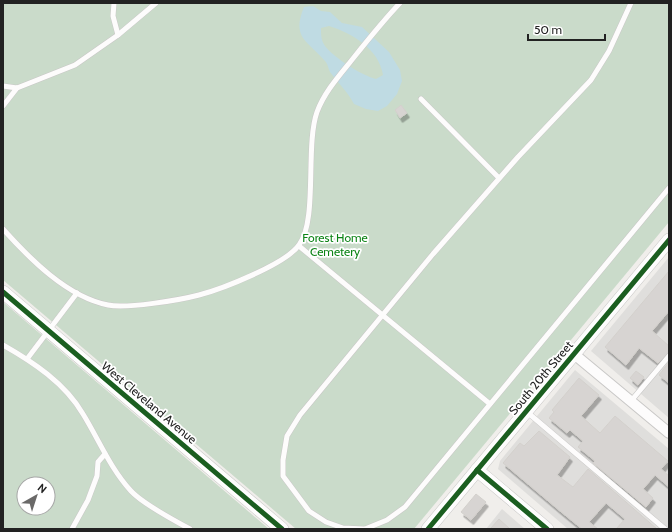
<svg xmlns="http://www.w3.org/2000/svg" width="672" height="532" font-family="Cabin,sans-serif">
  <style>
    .residential { fill: #dfdedc }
    .cemetery { fill: #cadbca; fill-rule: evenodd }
    .water { fill: #bfdbe3; fill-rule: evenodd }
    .building { fill: #d7d4d2; stroke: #d3d0cc; filter: url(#shadow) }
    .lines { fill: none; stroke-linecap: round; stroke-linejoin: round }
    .service-casing { stroke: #c9c8c7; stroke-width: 6 }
    .minor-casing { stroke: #c9c8c7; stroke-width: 12 }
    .tertiary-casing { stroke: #c9c8c7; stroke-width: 14 }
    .service { stroke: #fdfcfc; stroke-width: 5 }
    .minor { stroke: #fdfcfc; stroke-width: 10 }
    .tertiary { stroke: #fdfcfc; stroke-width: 13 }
    .cycleway-casing { stroke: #fff; stroke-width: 8 }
    .cycleway { stroke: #1b5e20; stroke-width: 5 }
    .labels { text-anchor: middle; stroke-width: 3.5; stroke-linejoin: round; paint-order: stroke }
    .park-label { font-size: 12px; fill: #0c8416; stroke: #fff }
    .street-label { font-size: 12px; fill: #222; stroke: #fff }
  </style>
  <defs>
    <filter id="shadow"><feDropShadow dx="2.5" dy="4.5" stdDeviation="0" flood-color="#0004"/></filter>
  </defs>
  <rect width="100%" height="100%" fill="#f0eeeb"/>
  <g class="residential">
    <path d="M669 257V418L591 351Z"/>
    <path d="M575 370 669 449V529H568L498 469 500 461Z"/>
    <path d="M502 509 525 529H486Z"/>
  </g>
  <g class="cemetery">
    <path d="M3 3H669V222L414 529H296L3 280Z"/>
    <path d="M3 302 269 529H3ZM24 484H48V508H24Z"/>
  </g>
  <path class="water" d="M313 6 321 11 330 12 342 23 362 27 389 52 400 70 402 81 397 94 387 106 378 111 366 109 354 104C348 92 338 83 330 72 328 68 328 64 325 61 308 41 291 38 304 7ZM329 26C352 33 379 49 383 75L376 79C363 76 334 58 325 46 321 40 321 35 321 28Z"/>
  <g class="building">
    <path d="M401 105 407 113 400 118 395 110Z"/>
    <path d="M669 271V311L652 331 669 346V352L658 363 639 348 626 365 605 347Z"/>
    <path d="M669 362V383L659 375Z"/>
    <path d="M636 371 644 377 638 385 630 378Z"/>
    <path d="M579 378 599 395 581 416 600 433 615 416 668 461 661 469 669 476V487L655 475 643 489 653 498 646 507 593 463 595 461 578 447 583 441 570 430 567 433 549 418 554 412 552 410Z"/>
    <path d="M539 431 570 457 557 475 573 487 588 469 657 529H616L625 519 606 503 589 522 598 529H582L560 511 503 463 520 443 524 446Z"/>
    <path d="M476 494 486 502 471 520 461 512Z"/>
    <path d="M499 519 510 529H490Z"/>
  </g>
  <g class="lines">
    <defs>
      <g id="service">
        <path d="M114 3 113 16 118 35"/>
        <path d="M3 86 17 88 75 65 118 35 156 3"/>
        <path d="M421 99 499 178"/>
        <path d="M3 106 17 88"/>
        <path d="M3 229C29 258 67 297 108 305 126 309 180 300 199 295 222 289 286 264 299 245 318 220 305 146 317 112 324 93 338 77 351 61 367 41 382 22 400 3"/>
        <path d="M299 246 490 404"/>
        <path d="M3 345C33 362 65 383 83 414 99 440 110 468 131 491 142 503 175 521 190 529"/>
        <path d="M27 359 77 293"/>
        <path d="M631 401 669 356"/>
        <path d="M527 412 665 529"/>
        <path d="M72 529 88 500 97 476 98 462 105 454"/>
        <path d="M364 529 343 528 326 522 309 511 283 476V460L287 436 300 415 433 254 518 157 591 80 609 51 631 3"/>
        <path d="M365 529 387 520 405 507 669 188"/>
      </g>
      <path id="minor" d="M574 354 669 433"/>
      <g id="tertiary">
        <path d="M3 292 282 529"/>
        <path d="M477 470 547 529"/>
        <path d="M428 529 669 240"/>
      </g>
    </defs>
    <use href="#service" class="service-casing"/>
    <use href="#minor" class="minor-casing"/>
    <use href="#tertiary" class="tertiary-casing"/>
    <use href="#service" class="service"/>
    <use href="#minor" class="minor"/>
    <use href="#tertiary" class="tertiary"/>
    <defs>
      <g id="cycleway">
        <path d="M3 292 282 529"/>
        <path d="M477 470 547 529"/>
        <path d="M428 529 669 240"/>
      </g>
    </defs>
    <use href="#cycleway" class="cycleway-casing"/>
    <use href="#cycleway" class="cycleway"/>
  </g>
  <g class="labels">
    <g class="park-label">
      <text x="335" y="242">Forest Home<tspan x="335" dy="14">Cemetery</tspan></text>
    </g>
    <g class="street-label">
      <text transform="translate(541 378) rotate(-50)" y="4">South 20th Street</text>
      <text transform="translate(149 403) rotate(40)" y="4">West Cleveland Avenue</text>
    </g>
  </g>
  <rect width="672" height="532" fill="none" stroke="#222222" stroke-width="8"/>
  <g transform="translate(36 496) rotate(39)"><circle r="19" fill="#ffffff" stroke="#a7a7a7"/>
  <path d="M0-3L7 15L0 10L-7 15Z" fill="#6a6968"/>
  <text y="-6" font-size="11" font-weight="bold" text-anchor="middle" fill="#222222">N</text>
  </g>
  <path d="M528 34v6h77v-6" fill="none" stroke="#222222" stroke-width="2"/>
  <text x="534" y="34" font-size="12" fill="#222222" stroke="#ffffff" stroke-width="3" paint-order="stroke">50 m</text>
</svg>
